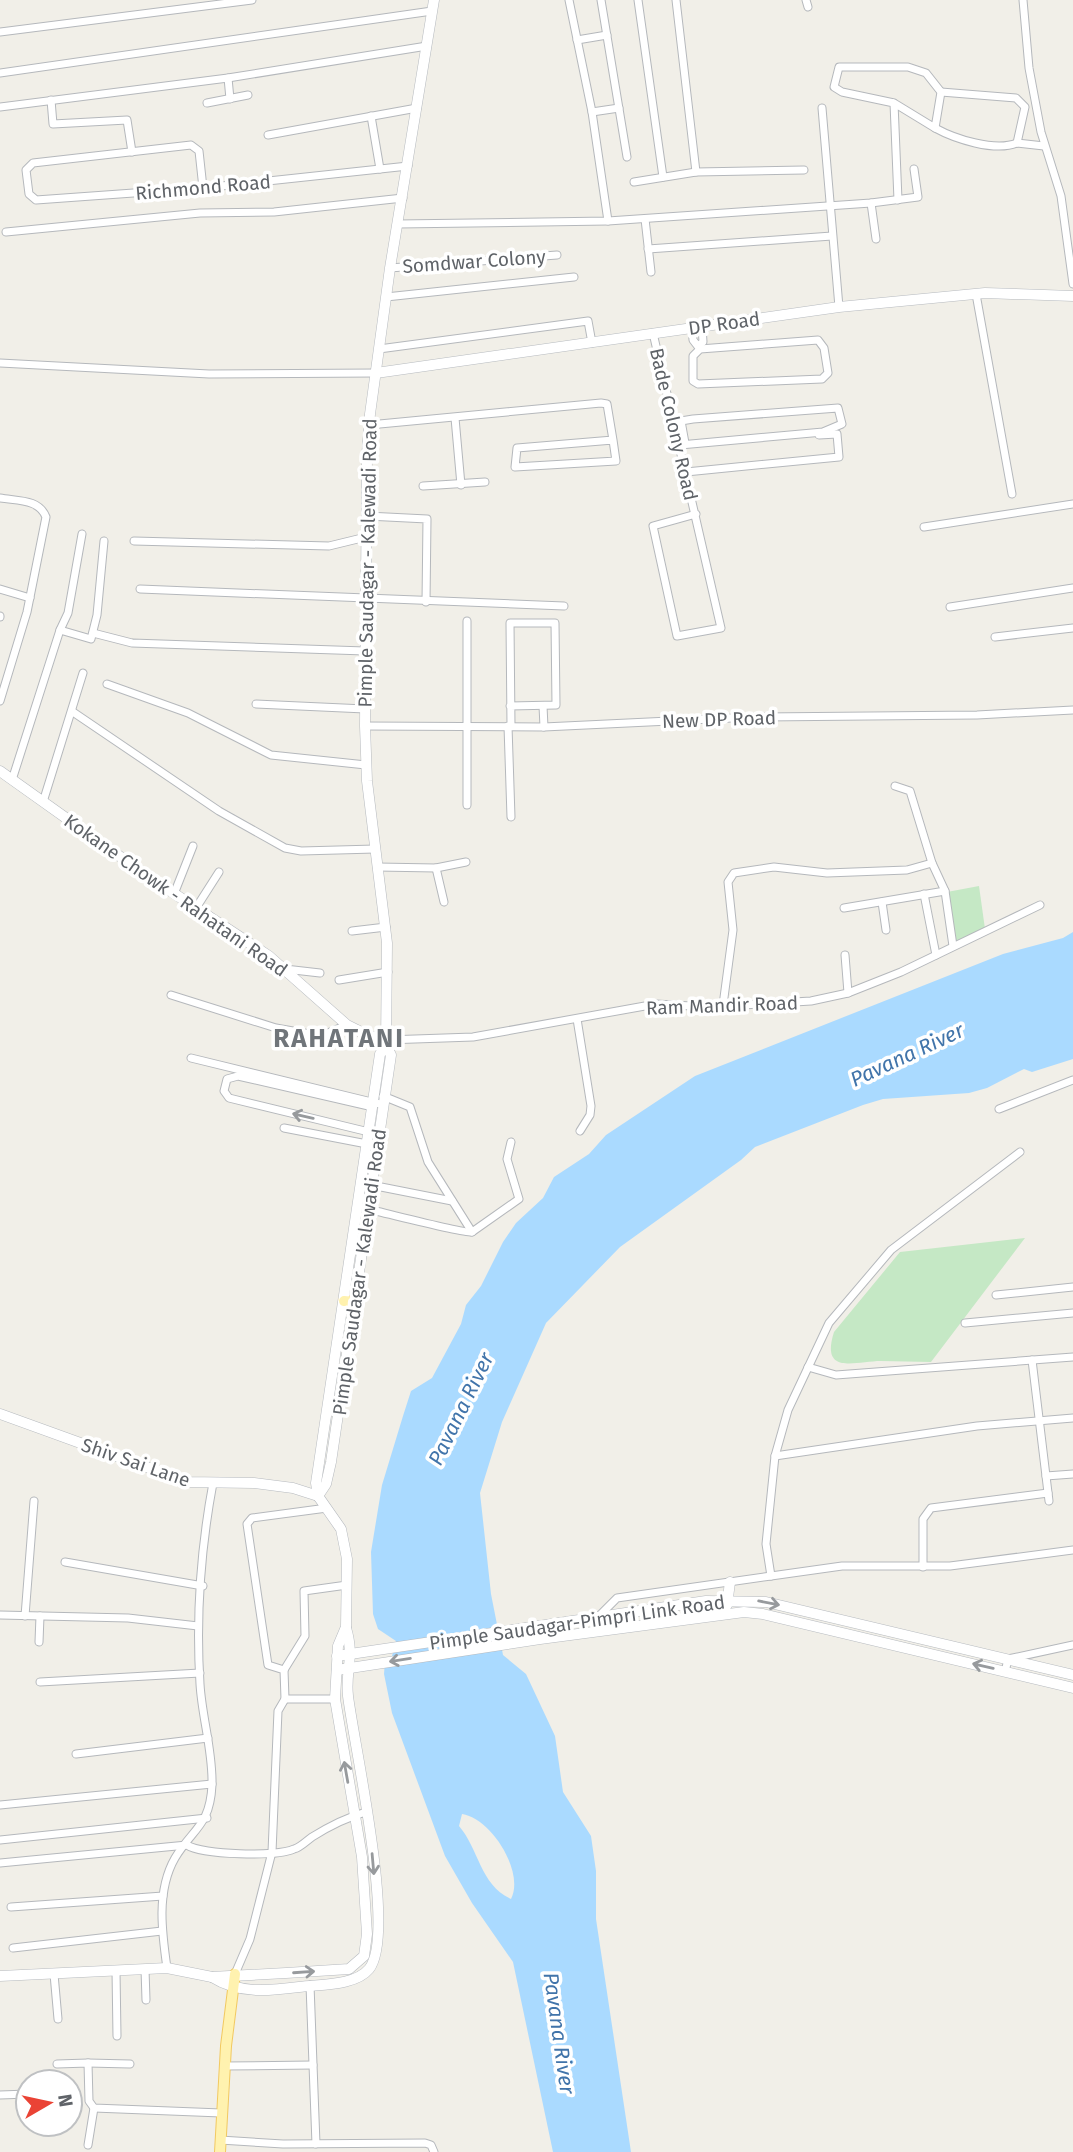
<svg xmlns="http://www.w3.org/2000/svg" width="1073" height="2152" font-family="'Fira Sans',sans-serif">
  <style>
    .green { fill: #c5e8c5 }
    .water { fill: #aadaff; fill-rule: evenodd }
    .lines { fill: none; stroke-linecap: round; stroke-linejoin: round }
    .street-casing { stroke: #b5b8bc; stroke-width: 9 }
    .secondary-casing { stroke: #b6babf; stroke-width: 11 }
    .primary-casing { stroke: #f2c960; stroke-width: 12 }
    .street { stroke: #fff; stroke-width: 7 }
    .secondary { stroke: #fff; stroke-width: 10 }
    .primary { stroke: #fff2af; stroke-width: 10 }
    .oneway { stroke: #979a9d }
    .labels { text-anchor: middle; stroke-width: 7; stroke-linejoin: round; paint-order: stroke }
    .street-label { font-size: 19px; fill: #5f6368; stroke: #fff }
    .water-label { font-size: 21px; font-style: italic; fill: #4174aa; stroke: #fff }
    .district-label { font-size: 26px; font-weight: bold; letter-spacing: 2px; fill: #70757a; stroke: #fff }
  </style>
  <rect width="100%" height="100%" fill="#f1efe8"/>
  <g class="green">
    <path d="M979 886 985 929 955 944 947 892Z"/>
    <path d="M1025 1238 931 1362C915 1362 898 1361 881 1361 856 1361 820 1376 834 1332L900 1252Z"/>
  </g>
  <path class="water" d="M1073 932V1059L1032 1072 1024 1069 987 1088 969 1093 883 1099 863 1105 755 1147 741 1160 620 1247 546 1323 502 1422 480 1493 491 1594 503 1655 526 1674 555 1736 563 1792 591 1836 596 1871V1919L631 2152H553L513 1962 472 1903 445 1856 392 1713 384 1674 385 1661 392 1656 396 1641 378 1629 373 1614 371 1552 382 1485 403 1416 411 1391 432 1378 461 1324 466 1305 481 1286 503 1242 516 1223 543 1198 554 1177 589 1154 606 1135 695 1076 1003 954 1063 938ZM462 1814C491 1818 525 1872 511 1899 480 1885 479 1849 459 1826Z"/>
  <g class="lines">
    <defs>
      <g id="street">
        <path d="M569 0 592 112 608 221"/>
        <path d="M601 0 627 157"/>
        <path d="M638 0 663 177"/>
        <path d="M676 0 696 172 804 170"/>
        <path d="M806 0 808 7"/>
        <path d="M1023 0 1029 68 1041 132 1061 196 1073 284"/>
        <path d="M0 32 252 0"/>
        <path d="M577 40 607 35"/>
        <path d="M0 73 432 11"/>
        <path d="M228 78 230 99"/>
        <path d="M51 100 53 124 127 120 132 152"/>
        <path d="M207 103 248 95"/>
        <path d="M894 103 935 128 941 92 926 73 908 67H839L834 87 842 92 894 103 898 200"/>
        <path d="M0 107 228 78 427 46"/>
        <path d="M822 108 839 307"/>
        <path d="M592 112 619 108"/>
        <path d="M371 116 380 169"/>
        <path d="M935 128C955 139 995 152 1017 143L1025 107 1016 98 941 92"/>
        <path d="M268 135 417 108"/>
        <path d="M1017 143 1044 146"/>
        <path d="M634 182 696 172"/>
        <path d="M203 188 199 151 191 145 33 163 26 170 29 194 36 200 203 188 408 166"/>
        <path d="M871 203 876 239"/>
        <path d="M645 219 651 272"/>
        <path d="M398 224 608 221 871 203 918 197 914 169"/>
        <path d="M6 232 200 213 274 212 403 198"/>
        <path d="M648 249 832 236"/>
        <path d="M390 268 557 255"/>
        <path d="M976 294 1012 494"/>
        <path d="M386 297 574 277"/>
        <path d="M692 328 693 340 700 349"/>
        <path d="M653 333 721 628 677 636 653 526 696 514"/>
        <path d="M818 340 824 348 828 373 822 379 698 384 693 381V356L700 349Z"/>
        <path d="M699 345 703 342 702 326"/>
        <path d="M379 349 588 321 592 343"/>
        <path d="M0 363 209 374 376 373"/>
        <path d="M455 418 461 485"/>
        <path d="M369 425 601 403 607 404 613 440 517 448 515 467 616 461 613 440"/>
        <path d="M680 445 823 432 842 424 838 408 693 419 681 421 685 443"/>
        <path d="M686 472 839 457 837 434 819 435"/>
        <path d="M423 486 485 482"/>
        <path d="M0 498C18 501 39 499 46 517L27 612 0 701"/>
        <path d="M367 516 427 519 426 602"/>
        <path d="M924 527 1073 504"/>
        <path d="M134 541 329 546 366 537"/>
        <path d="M0 589 30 598"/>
        <path d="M140 589 564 606"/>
        <path d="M950 607 1073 588"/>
        <path d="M0 617V616"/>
        <path d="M467 621V805"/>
        <path d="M60 630 91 639 97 615 104 541"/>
        <path d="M93 633 132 643 365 651"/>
        <path d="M995 637 1073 628"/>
        <path d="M107 684 188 713 271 755 366 765"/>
        <path d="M256 704 365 709"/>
        <path d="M510 706 556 705 555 623H510L511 726"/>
        <path d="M543 706 544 727"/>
        <path d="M73 712 219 811 285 848 301 851 375 849"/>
        <path d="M365 726 544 727 753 717 977 715 1073 710"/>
        <path d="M508 726 511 817"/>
        <path d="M12 780 60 630 68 613 82 534"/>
        <path d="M895 786 910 791 932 863 945 891 953 946"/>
        <path d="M43 802 83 673"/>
        <path d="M377 867 436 868 466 862"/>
        <path d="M436 868 444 902"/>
        <path d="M174 894 193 846"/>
        <path d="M924 894 936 955"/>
        <path d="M882 902 886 930"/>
        <path d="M196 908 219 872"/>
        <path d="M844 908 945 891"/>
        <path d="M352 931 386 927"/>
        <path d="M845 955 848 993"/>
        <path d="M285 969 320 973"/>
        <path d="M339 980 388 972"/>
        <path d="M171 995 276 1028 321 1036 347 1025"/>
        <path d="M723 1005 733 930 728 882 734 873 774 867 827 873 907 870 932 863"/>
        <path d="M577 1019 591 1106 590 1115 580 1131"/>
        <path d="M386 1040 473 1037 656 1004 709 1007 811 1001 848 993 901 972 1040 905"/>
        <path d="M191 1058 384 1105"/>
        <path d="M383 1096 410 1107 428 1162 472 1232 519 1199 507 1159 511 1142"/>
        <path d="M999 1109 1073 1080"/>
        <path d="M284 1128 367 1144"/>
        <path d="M369 1132 229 1098 224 1091 227 1079 238 1076 373 1107"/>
        <path d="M371 1185 452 1201"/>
        <path d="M367 1209C382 1212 466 1234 472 1232"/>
        <path d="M996 1295 1073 1287"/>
        <path d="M965 1323 1073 1313"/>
        <path d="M1032 1360 1049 1501"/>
        <path d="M808 1367 836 1375 1073 1357"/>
        <path d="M775 1456 977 1426 1073 1418"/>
        <path d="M1046 1476 1073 1474"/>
        <path d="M65 1562 203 1586"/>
        <path d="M923 1567V1519L931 1508 1048 1493"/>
        <path d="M771 1576 766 1544 775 1456 788 1410 829 1323 891 1250 1020 1152"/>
        <path d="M0 1615 128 1618 198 1626"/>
        <path d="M25 1616 34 1501"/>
        <path d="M598 1617 617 1598 771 1576 842 1566H950L1073 1550"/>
        <path d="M39 1642 40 1616"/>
        <path d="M284 1670 305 1636 304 1591 347 1585"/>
        <path d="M1005 1672 1008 1659 1073 1645"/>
        <path d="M40 1682 200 1673"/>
        <path d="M285 1699H335"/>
        <path d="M76 1754 208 1738"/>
        <path d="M0 1805 212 1784"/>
        <path d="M0 1840 207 1818"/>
        <path d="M0 1863 187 1845C202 1855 277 1857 294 1849 301 1847 306 1841 312 1837 328 1827 348 1817 366 1812"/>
        <path d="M11 1907 163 1896"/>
        <path d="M13 1948 162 1931"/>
        <path d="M167 1968C162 1933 156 1891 175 1858 193 1828 210 1826 212 1785 213 1751 202 1718 200 1684 196 1619 201 1547 213 1483"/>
        <path d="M145 1969 146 2000"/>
        <path d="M116 1971 117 2036"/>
        <path d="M54 1974 58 2019"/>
        <path d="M235 1974 250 1939 272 1852 278 1711 285 1699 284 1670 268 1665 247 1524 252 1518 327 1508"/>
        <path d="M310 1985 316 2144"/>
        <path d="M88 2063 130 2064"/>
        <path d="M57 2064 88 2063 89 2101 94 2108 221 2113"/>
        <path d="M224 2066 313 2065"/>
        <path d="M70 2093H76"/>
        <path d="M0 2095 28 2094"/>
        <path d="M220 2140 283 2144 425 2143 431 2145 434 2152"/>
        <path d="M88 2145 94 2108"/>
      </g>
      <g id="secondary">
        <path d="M376 373 839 307 985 293 1073 296"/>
        <path d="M0 771 146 875 269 956 347 1025 367 1035 386 1040"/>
        <path d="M0 1414 188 1482 254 1483 293 1488 318 1496"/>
        <path d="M318 1496 326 1484 331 1462 391 1055 386 1046 387 943 367 781 365 726 367 454 370 414 390 268 434 0"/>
        <path d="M727 1605 730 1582"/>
        <path d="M337 1656 706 1601 766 1602 1073 1675"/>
        <path d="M337 1670 540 1639 744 1612 763 1614 1073 1688"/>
        <path d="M0 1976 167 1968 212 1977 286 1973 349 1969 364 1956 367 1934 362 1857 335 1699 338 1646 346 1627 347 1559 341 1529 318 1496 316 1483 380 1054 386 1046"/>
        <path d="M212 1977C239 1994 268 1991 299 1987 320 1984 355 1986 369 1969 397 1935 354 1745 348 1696 345 1671 355 1658 346 1628"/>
      </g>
      <g id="primary">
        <path d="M344 1301 354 1302"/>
        <path d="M220 2152 226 2046 235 1974"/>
      </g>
    </defs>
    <use href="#street" class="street-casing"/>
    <use href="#secondary" class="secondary-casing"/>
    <use href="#primary" class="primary-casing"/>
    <use href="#street" class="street"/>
    <use href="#secondary" class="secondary"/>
    <use href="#primary" class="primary"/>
  </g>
  <defs><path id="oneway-shaft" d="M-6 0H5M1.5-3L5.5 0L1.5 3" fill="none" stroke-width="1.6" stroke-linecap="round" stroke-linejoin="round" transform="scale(1.75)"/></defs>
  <g class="oneway">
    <use href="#oneway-shaft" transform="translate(303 1116) rotate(-167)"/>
    <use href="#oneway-shaft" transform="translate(769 1603) rotate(11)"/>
    <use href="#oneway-shaft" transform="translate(400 1660) rotate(171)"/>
    <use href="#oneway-shaft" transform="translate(983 1666) rotate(-167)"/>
    <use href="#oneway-shaft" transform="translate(346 1772) rotate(-100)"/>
    <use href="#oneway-shaft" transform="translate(373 1864) rotate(85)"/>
    <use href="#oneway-shaft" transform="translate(304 1972) rotate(-4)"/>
  </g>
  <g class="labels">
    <g class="street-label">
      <text transform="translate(203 187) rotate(-5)" y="7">Richmond Road</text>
      <text transform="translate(474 261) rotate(-4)" y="7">Somdwar Colony</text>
      <text transform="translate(724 323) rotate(-8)" y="7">DP Road</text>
      <text transform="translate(674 424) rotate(77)" y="7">Bade Colony Road</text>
      <text transform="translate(367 563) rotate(-89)" y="7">Pimple Saudagar - Kalewadi Road</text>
      <text transform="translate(719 719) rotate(-2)" y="7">New DP Road</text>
      <text transform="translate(176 895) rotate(35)" y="7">Kokane Chowk - Rahatani Road</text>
      <text transform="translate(722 1005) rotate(-2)" y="7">Ram Mandir Road</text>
      <text transform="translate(359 1272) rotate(-82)" y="7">Pimple Saudagar - Kalewadi Road</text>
      <text transform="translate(136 1462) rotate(19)" y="7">Shiv Sai Lane</text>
      <text transform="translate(577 1622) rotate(-8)" y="7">Pimple Saudagar-Pimpri Link Road</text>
    </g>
    <g class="water-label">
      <text transform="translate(907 1055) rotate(-25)" y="7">Pavana River</text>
      <text transform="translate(461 1409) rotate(-64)" y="7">Pavana River</text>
      <text transform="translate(559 2033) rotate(82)" y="7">Pavana River</text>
    </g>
    <g class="district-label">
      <text x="339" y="1047">RAHATANI</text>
    </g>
  </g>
  <g transform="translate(49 2103) rotate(81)"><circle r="33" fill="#ffffff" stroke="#bfc1c3" stroke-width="2"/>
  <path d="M0-5L12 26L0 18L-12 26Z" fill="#ea4335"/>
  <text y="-10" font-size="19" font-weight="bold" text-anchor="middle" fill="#5f6368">N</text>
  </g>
</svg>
